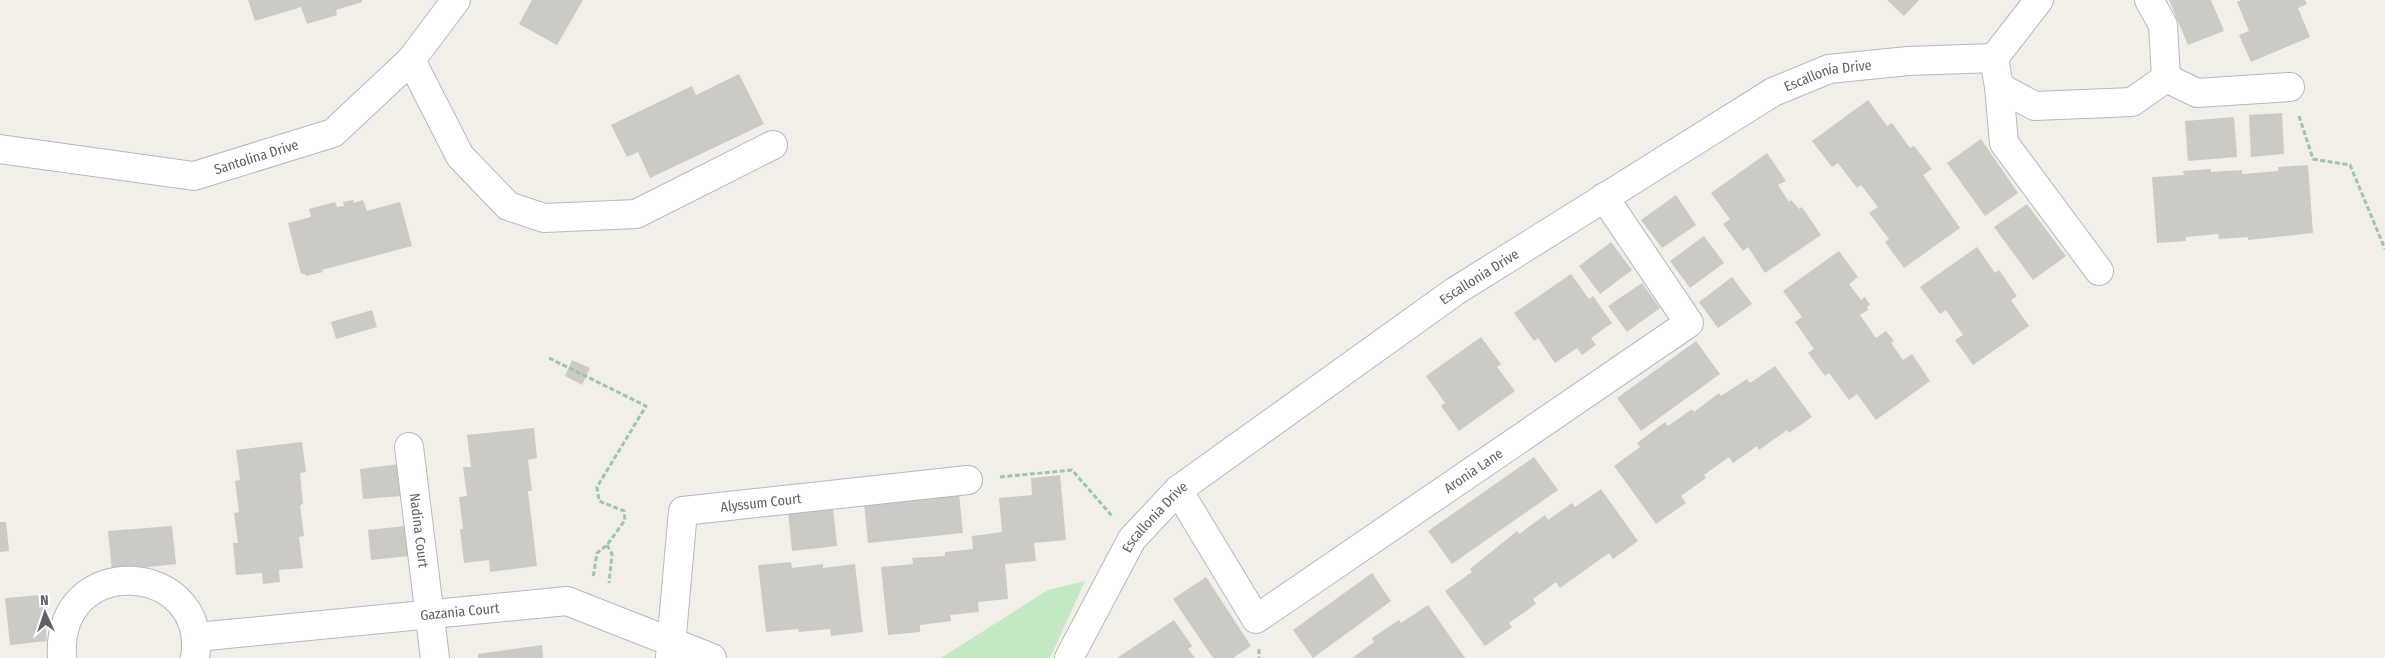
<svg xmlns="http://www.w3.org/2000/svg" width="2385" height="658" font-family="'Fira Sans Condensed',sans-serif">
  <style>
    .green { fill: #c5e8c5 }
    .building { fill: #cccac5 }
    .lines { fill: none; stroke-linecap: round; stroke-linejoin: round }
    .minor-casing { stroke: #b5b8bc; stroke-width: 30 }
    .path { stroke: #9cc7a9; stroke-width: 3; stroke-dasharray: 5 2.5; stroke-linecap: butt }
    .minor { stroke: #fff; stroke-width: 28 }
    .labels { text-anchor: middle; stroke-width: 4; stroke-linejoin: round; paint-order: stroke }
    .street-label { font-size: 14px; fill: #5f6368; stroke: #fff }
  </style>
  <rect width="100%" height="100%" fill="#f1efe8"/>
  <path class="green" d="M1085 581 1050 658H941L1048 590Z"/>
  <g class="building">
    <path d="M248 0H362V2L336 10 337 15 307 24 301 7 255 21Z"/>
    <path d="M532 0H583L557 45 519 24Z"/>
    <path d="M1887 0H1919L1904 16Z"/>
    <path d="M2169 0H2211L2224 31 2188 45Z"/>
    <path d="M2241 0H2305L2307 4 2298 8 2310 37 2251 62 2239 35 2249 31 2237 2Z"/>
    <path d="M739 74 764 124 650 178 638 152 627 157 611 125 692 86 696 95Z"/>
    <path d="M1868 100 1887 126 1892 123 1910 148 1914 146 1932 169 1923 175 1960 228 1904 268 1885 242 1889 239 1869 213 1878 207 1861 185 1857 188 1838 163 1832 167 1812 141Z"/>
    <path d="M2282 113 2284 154 2251 157 2249 115Z"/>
    <path d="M2234 117 2237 157 2188 161 2185 121Z"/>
    <path d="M1981 139 2018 193 1985 216 1947 163Z"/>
    <path d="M1767 153 1786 181 1778 185 1789 202 1791 200 1799 209 1802 207 1821 235 1765 273 1748 247 1743 251 1723 224 1730 219 1711 193Z"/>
    <path d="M2308 165 2313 233 2248 240V237L2219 239 2218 234 2186 237V241L2157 243 2152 177 2184 175 2183 171 2211 169V172L2242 170V174L2278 171V167Z"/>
    <path d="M1676 195 1696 225 1662 248 1641 220Z"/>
    <path d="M353 200 354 203 363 200 367 211 400 202 412 246 322 270 323 272 306 276 305 274H301L288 223 311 217 309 209 335 202 337 207 344 206 343 202Z"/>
    <path d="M2027 204 2066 256 2033 280 1994 227Z"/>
    <path d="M1704 236 1724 263 1690 288 1670 261Z"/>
    <path d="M1611 242 1632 270 1600 294 1579 266Z"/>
    <path d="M1977 247 1995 273 1999 270 2017 296 2011 300 2029 326 1973 365 1955 340 1963 335 1946 310 1940 314 1920 287Z"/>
    <path d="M1839 251 1858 277 1849 284 1861 300 1865 297 1870 305 1867 307 1868 310 1860 315 1876 338 1886 331 1894 341 1891 343 1903 360 1912 354 1930 381 1876 420 1857 394 1849 400 1829 373 1825 376 1808 353 1814 349 1795 322 1802 317 1783 291Z"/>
    <path d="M1571 274 1589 299 1593 296 1612 323 1591 338 1596 345 1582 355 1577 348 1555 363 1538 338 1534 341 1514 313Z"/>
    <path d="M1732 277 1752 304 1718 328 1699 302Z"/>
    <path d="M1642 283 1660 308 1627 332 1608 306Z"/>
    <path d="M372 310 377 327 336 339 331 322Z"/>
    <path d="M1481 337 1501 364 1497 367 1515 391 1459 431 1441 406 1445 403 1426 376Z"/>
    <path d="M1696 341 1720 374 1641 431 1617 398Z"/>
    <path d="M572 360 590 368 582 385 565 376Z"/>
    <path d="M1775 366 1812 417 1789 433 1787 430 1759 450 1757 446 1733 463 1729 457 1704 475 1706 478 1681 496 1686 503 1656 524 1614 466 1640 447 1637 443 1665 422 1668 426 1692 409 1694 412 1719 393 1721 396 1747 379 1750 383Z"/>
    <path d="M534 428 537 458 528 460 532 491H528L537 566 490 572 489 560 464 563 460 529H463L459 497 467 496 463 467H471L467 435Z"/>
    <path d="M302 442 306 472 300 473 303 504 300 505 304 536 299 537 303 568 279 570 280 582 263 584 262 573 236 575 233 543H238L234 513 239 512 235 481 240 480 236 450Z"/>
    <path d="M1534 457 1558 490 1452 564 1428 531Z"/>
    <path d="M399 464 402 496 363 499 360 469Z"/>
    <path d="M1060 475 1066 540 1034 543 1036 561 1005 564 1008 599 978 602 979 612 950 615 951 621 920 625V632L888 635 881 567 913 564 912 558 945 556V552L973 549 972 536 1002 532 999 498 1032 495 1031 478Z"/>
    <path d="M1601 489 1638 541 1613 559 1609 553 1560 588 1556 582 1533 599 1536 604 1509 623 1512 627 1485 646 1445 591 1472 572 1470 569 1517 531 1519 534 1545 515 1548 520 1572 503 1575 507Z"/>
    <path d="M959 493 963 533 868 543 864 503Z"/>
    <path d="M833 507 837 546 792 551 788 512Z"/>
    <path d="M0 522H6L9 551 0 552Z"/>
    <path d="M172 526 176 564 112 571 108 531Z"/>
    <path d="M405 526 408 556 371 560 368 530Z"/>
    <path d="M791 562 792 568 823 564V568L855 564 863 632 831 636 830 629 799 632 798 629 766 632 758 565Z"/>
    <path d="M1372 573 1391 601 1313 658 1293 630Z"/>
    <path d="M1206 577 1251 646 1233 658H1213L1173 599Z"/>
    <path d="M42 595 47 641 10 645 5 598Z"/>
    <path d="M1428 605 1465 658H1352L1374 642 1372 638 1399 620 1401 623Z"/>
    <path d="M1174 620 1192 646 1188 649 1195 658H1117Z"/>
    <path d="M542 645 543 658H478V654Z"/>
  </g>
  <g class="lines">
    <defs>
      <g id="minor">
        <path d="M2039 0 1994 58 1999 87 2035 106 2132 102 2166 78 2163 25 2149 0"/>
        <path d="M411 60 460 156 508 206 544 218 636 214 773 145"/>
        <path d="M2166 78 2197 93 2290 87"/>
        <path d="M1999 87 2004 143 2099 271"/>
        <path id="s1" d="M0 149 194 176 333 133 411 60 456 0"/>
        <path id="s2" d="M409 447 435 658"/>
        <path id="s3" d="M1178 490 1256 619 1689 323 1604 197"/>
        <path id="s4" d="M197 637 567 601 712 658"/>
        <path id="s5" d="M670 657 683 511 968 480"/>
        <path d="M62 658C55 549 210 561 195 658"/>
        <path id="s6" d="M1069 658 1132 539 1178 490 1454 292 1773 92 1829 69 1908 61 1994 58"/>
      </g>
    </defs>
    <use href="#minor" class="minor-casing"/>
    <g class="path">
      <path d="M2299 116 2313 159 2350 165 2385 249"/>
      <path d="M549 358 646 406 597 487 599 501 624 511 625 520 607 545 597 553 593 578"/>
      <path d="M1000 477 1072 470 1112 516"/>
      <path d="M607 545 612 554 609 583"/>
      <path d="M1259 649V658"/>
    </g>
    <use href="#minor" class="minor"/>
  </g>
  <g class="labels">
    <g class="street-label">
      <text dy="5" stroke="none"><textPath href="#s6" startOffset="976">Escallonia Drive</textPath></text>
      <text dy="5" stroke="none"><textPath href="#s1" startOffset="261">Santolina Drive</textPath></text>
      <text dy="5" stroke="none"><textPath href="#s6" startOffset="571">Escallonia Drive</textPath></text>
      <text dy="5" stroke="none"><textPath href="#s3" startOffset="414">Aronia Lane</textPath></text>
      <text dy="5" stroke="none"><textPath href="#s5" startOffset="225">Alyssum Court</textPath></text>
      <text dy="5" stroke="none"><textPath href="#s6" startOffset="166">Escallonia Drive</textPath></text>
      <text dy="5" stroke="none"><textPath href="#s2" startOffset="84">Nadina Court</textPath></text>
      <text dy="5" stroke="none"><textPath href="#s4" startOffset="264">Gazania Court</textPath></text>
    </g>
  </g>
  <g transform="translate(45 613) rotate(357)" stroke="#ffffff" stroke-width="4" paint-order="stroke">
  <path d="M0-4L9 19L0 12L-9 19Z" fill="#5f6368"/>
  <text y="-8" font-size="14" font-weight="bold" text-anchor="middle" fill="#5f6368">N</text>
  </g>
</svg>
